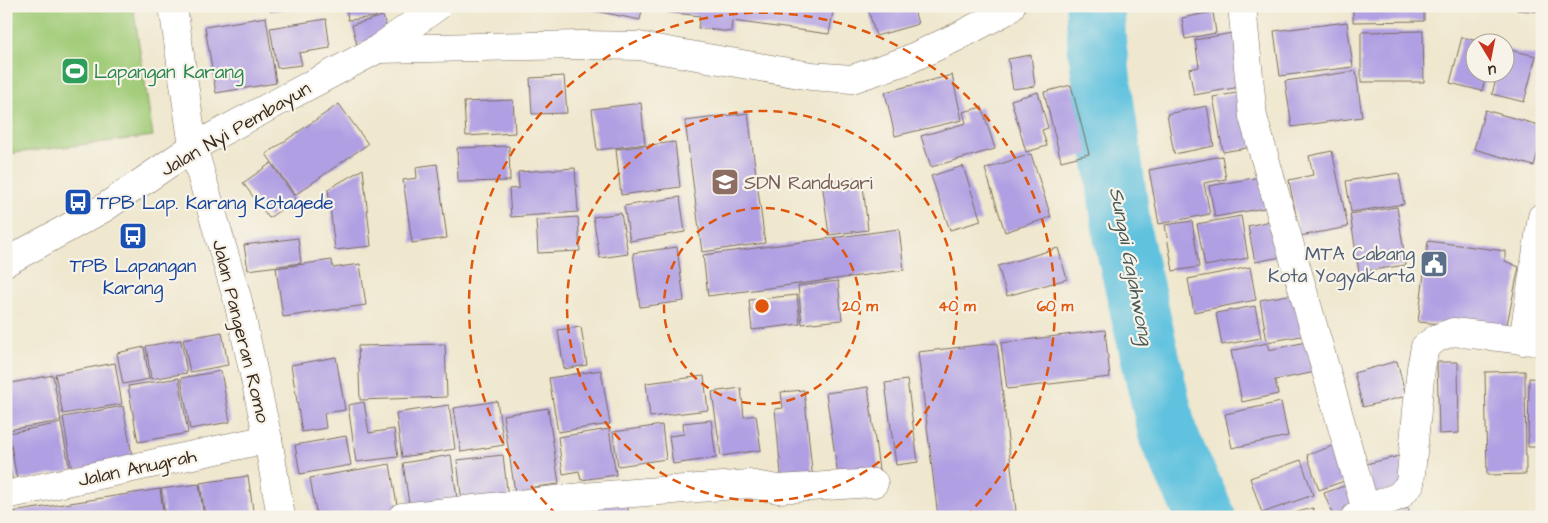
<svg xmlns="http://www.w3.org/2000/svg" width="1548" height="523" font-family="'Architects Daughter',sans-serif">
  <style>
    .green { fill: #a1cc78; stroke: #6e7b4b }
    .lines { fill: none; stroke-linecap: round; stroke-linejoin: round }
    .river { stroke: #61c2df; stroke-width: 59 }
    .building { fill: #b09fe3 }
    .minor-casing { stroke: #7a6c5c; stroke-width: 29 }
    .tertiary-casing { stroke: #7a6c5c; stroke-width: 29 }
    .minor { stroke: #fff; stroke-width: 28 }
    .tertiary { stroke: #fff; stroke-width: 28 }
    .ring { fill: none; stroke: #df570d; stroke-width: 2.5; stroke-dasharray: 9 6 }
    .labels { text-anchor: middle; stroke-width: 4.5; stroke-linejoin: round; paint-order: stroke }
    .leisure-label { font-size: 19px; fill: #27864d; stroke: #f7f3e8; text-anchor: start }
    .street-label { font-size: 19px; fill: #3b2a1e; stroke: #f7f3e8 }
    .education-label { font-size: 19px; fill: #785e54; stroke: #f7f3e8; text-anchor: start }
    .transit-label { font-size: 19px; fill: #164399; stroke: #f7f3e8; text-anchor: start }
    .service-label { font-size: 19px; fill: #4e5e75; stroke: #f7f3e8; text-anchor: end }
    .water-label { font-size: 20px; font-style: italic; fill: #465858; stroke: #f7f3e8 }
    .centre { fill: #df570d; stroke: #f7f3e8; stroke-width: 2.5 }
    .ring-label { font-size: 15px; text-anchor: middle; font-weight: bold; fill: #df570d; stroke: #f7f3e8; stroke-width: 4.5; stroke-linejoin: round; paint-order: stroke }
  </style>
  <rect width="100%" height="100%" fill="#f7f3e8"/>
  <filter id="ink" filterUnits="userSpaceOnUse"><feTurbulence type="fractalNoise" baseFrequency=".02" numOctaves="2"/><feDisplacementMap in="SourceGraphic" scale="10" xChannelSelector="R" yChannelSelector="G"/><feConvolveMatrix kernelMatrix="1 2 1 2 8 2 1 2 1" color-interpolation-filters="sRGB"/></filter>
  <filter id="wash" filterUnits="userSpaceOnUse"><feTurbulence type="fractalNoise" baseFrequency=".0096" numOctaves="4" result="noise"/><feDisplacementMap in="SourceGraphic" scale="20" xChannelSelector="R" yChannelSelector="G"/><feGaussianBlur stdDeviation="1.12" result="paint"/><feColorMatrix in="noise" values="0 0 0 0 0 0 0 0 0 0 0 0 0 0 0 0 0 1.4 0 .05"/><feComposite in="paint" operator="in"/></filter>
  <g filter="url(#wash)">
    <rect width="100%" height="100%" fill="#efe7ce"/>
    <path class="green" d="M6 6H133L153 136 6 154Z"/>
    <g class="lines">
      <path class="river" d="M1095 6 1097 46 1123 238 1168 435 1206 517"/>
    </g>
    <g id="blocks">
      <g class="building">
        <path d="M269 6H300V8L270 11Z"/>
        <path d="M346 6H375L376 17 348 20Z"/>
        <path d="M571 6H643L640 20Z"/>
        <path d="M668 6H834L829 34 732 21 731 32 698 28 700 16 667 12Z"/>
        <path d="M867 6H913L918 24 876 36Z"/>
        <path d="M1353 6H1424V21L1353 22Z"/>
        <path d="M1517 6H1542V12L1517 10Z"/>
        <path d="M1213 12 1216 33 1185 39 1182 18Z"/>
        <path d="M383 16 389 36 357 45 352 25Z"/>
        <path d="M266 17 276 83 216 93 205 27Z"/>
        <path d="M326 19 330 48 299 53 302 65 277 68 270 28Z"/>
        <path d="M1347 22 1353 67 1280 76 1274 31Z"/>
        <path d="M1423 31 1424 82H1361V32Z"/>
        <path d="M1237 32 1246 86 1194 95 1189 69 1199 67 1195 40Z"/>
        <path d="M1462 37 1481 42H1476V72H1487L1482 91 1450 83Z"/>
        <path d="M1506 49 1536 56 1524 102 1492 94 1498 72H1506Z"/>
        <path d="M1031 55 1035 86 1013 89 1008 59Z"/>
        <path d="M1356 71 1362 117 1292 127 1285 81Z"/>
        <path d="M952 75 962 120 895 136 885 92Z"/>
        <path d="M564 76 567 113 532 114 530 78Z"/>
        <path d="M1071 85 1089 154 1061 161 1044 92Z"/>
        <path d="M1038 92 1048 128 1042 130 1047 146 1026 152 1011 100Z"/>
        <path d="M1242 92 1252 147 1223 152 1213 97Z"/>
        <path d="M513 100 515 133 466 136 464 102Z"/>
        <path d="M641 103 645 144 597 150 592 109Z"/>
        <path d="M339 104 368 144 295 195 266 154Z"/>
        <path d="M1207 106 1214 146 1174 154 1167 114Z"/>
        <path d="M982 107 995 149 931 167 921 136 966 123 963 112Z"/>
        <path d="M1485 110 1542 126V138L1534 166 1474 149Z"/>
        <path d="M748 113 765 243 702 252 685 121Z"/>
        <path d="M675 142 680 187 621 195 616 149Z"/>
        <path d="M509 146 510 181 458 182 457 148Z"/>
        <path d="M1332 151 1348 227 1300 236 1289 180 1313 175 1309 156Z"/>
        <path d="M1031 154 1051 217 1005 232 985 169Z"/>
        <path d="M1222 156 1226 179 1204 183 1210 214 1159 224 1149 170Z"/>
        <path d="M271 163 296 199 269 218 243 183Z"/>
        <path d="M437 164 447 238 412 243 403 180 417 178 416 167Z"/>
        <path d="M963 166 981 221 950 230 931 176Z"/>
        <path d="M575 168 578 212 511 217 509 189 519 188 518 172Z"/>
        <path d="M363 169 371 246 335 250 328 189Z"/>
        <path d="M1399 173 1404 204 1351 212 1346 181Z"/>
        <path d="M1265 176 1270 207 1215 217 1209 186Z"/>
        <path d="M862 177 868 230 829 235 822 182Z"/>
        <path d="M680 197 685 232 630 241 624 206Z"/>
        <path d="M1397 207 1406 265 1359 272 1350 214Z"/>
        <path d="M621 213 628 254 600 258 593 217Z"/>
        <path d="M1241 216 1248 258 1205 266 1197 224Z"/>
        <path d="M578 217 580 251 538 253 536 220Z"/>
        <path d="M1279 219 1286 256 1255 262 1248 226Z"/>
        <path d="M1192 221 1199 267 1173 271 1165 225Z"/>
        <path d="M899 229 904 270 708 296 703 255Z"/>
        <path d="M298 238 301 263 248 270 244 245Z"/>
        <path d="M1428 241 1505 251V261L1519 267 1506 329 1418 322Z"/>
        <path d="M677 247 684 301 640 307 633 253Z"/>
        <path d="M1058 248 1067 279 1007 296 998 266Z"/>
        <path d="M332 260 333 268 360 264 366 305 283 317 276 268Z"/>
        <path d="M1250 267 1256 300 1194 312 1188 279Z"/>
        <path d="M838 281 842 320 802 324 798 286Z"/>
        <path d="M1299 293 1307 335 1267 342 1260 300Z"/>
        <path d="M797 295 800 324 752 330 749 300Z"/>
        <path d="M1255 306 1261 338 1222 345 1216 313Z"/>
        <path d="M581 327 587 365 564 369 558 330Z"/>
        <path d="M1105 330 1110 377 1007 389 1001 343Z"/>
        <path d="M222 332 228 365 190 372 183 339Z"/>
        <path d="M181 340 187 373 151 379 146 346Z"/>
        <path d="M1315 340 1321 371 1275 380 1278 394 1242 402 1231 351 1267 343 1269 350Z"/>
        <path d="M997 343 1016 511 964 517H938L918 352Z"/>
        <path d="M445 344 447 397 360 400 358 346Z"/>
        <path d="M144 347 149 379 123 384 117 353Z"/>
        <path d="M336 357 345 410 324 413 326 428 302 432 291 365Z"/>
        <path d="M1397 361 1406 396 1363 407 1354 373Z"/>
        <path d="M1437 362H1458L1459 433 1439 434Z"/>
        <path d="M115 363 122 404 63 414 55 374Z"/>
        <path d="M601 370 610 424 558 432 549 378Z"/>
        <path d="M221 371 230 422 190 429 181 378Z"/>
        <path d="M1525 371 1526 474 1487 475 1485 372Z"/>
        <path d="M53 375 61 421 8 430 6 418V384Z"/>
        <path d="M704 376 708 410 650 417 646 383Z"/>
        <path d="M179 378 188 433 138 442 128 386Z"/>
        <path d="M1529 378 1542 379V447H1528Z"/>
        <path d="M907 380 918 462 896 465 885 383Z"/>
        <path d="M868 387 879 470 838 476 826 393Z"/>
        <path d="M741 388 744 417 756 415 761 450 721 456 712 392Z"/>
        <path d="M804 390 813 481 782 484 775 409 783 408 781 392Z"/>
        <path d="M497 401 504 445 461 452 454 408Z"/>
        <path d="M364 402 369 433 394 429 398 457 356 462 348 405Z"/>
        <path d="M1281 402 1288 436 1232 448 1225 414Z"/>
        <path d="M449 405 455 449 402 457 396 413Z"/>
        <path d="M123 406 133 461 72 471 63 417Z"/>
        <path d="M548 408 559 484 534 487 535 496 516 498 503 415Z"/>
        <path d="M711 420 716 458 673 464 669 436 684 434 683 423Z"/>
        <path d="M61 423 70 471 17 480 9 433Z"/>
        <path d="M662 425 666 459 618 466 613 432Z"/>
        <path d="M609 429 616 475 581 480 579 471 563 474 558 437Z"/>
        <path d="M346 436 351 465 300 474 295 445Z"/>
        <path d="M1338 444 1350 479 1319 490 1307 455Z"/>
        <path d="M6 449 13 482 6 483Z"/>
        <path d="M451 455 458 505 410 511 403 463Z"/>
        <path d="M503 455 508 498 462 503 457 460Z"/>
        <path d="M1399 456 1407 485 1374 494 1366 464Z"/>
        <path d="M1301 460 1313 495 1262 513 1250 478Z"/>
        <path d="M390 464 398 511 368 517H317L310 478Z"/>
        <path d="M248 476 254 517H205L200 483Z"/>
        <path d="M1353 483 1362 506 1333 516 1324 493Z"/>
        <path d="M199 484 204 517H165L161 489Z"/>
        <path d="M160 489 164 517H6V513Z"/>
        <path d="M627 502 629 517H590L588 510Z"/>
        <path d="M1313 508 1316 517H1284L1283 516Z"/>
        <path d="M1408 508 1411 517H1382V516Z"/>
      </g>
    </g>
  </g>
  <g filter="url(#ink)">
    <use href="#blocks" fill-opacity="0" stroke="#7a6c5c" stroke-width="1"/>
    <g class="lines">
      <defs>
        <g id="minor">
          <path d="M173 6 193 147 238 301 268 439 281 517"/>
          <path d="M1242 6 1253 117 1368 517"/>
          <path d="M378 49 583 45 639 46 811 76 852 79 905 61 957 37 1004 12 1011 6"/>
          <path d="M1523 341 1542 217"/>
          <path d="M6 495 268 439"/>
          <path d="M402 517 582 497 749 484 778 489 874 483"/>
          <path d="M1355 517 1366 509 1399 496 1410 484 1421 368 1425 347 1437 338 1453 332 1542 342"/>
        </g>
        <path id="tertiary" d="M6 262 104 208 193 147 378 49 438 6"/>
      </defs>
      <use href="#minor" class="minor-casing"/>
      <use href="#tertiary" class="tertiary-casing"/>
      <use href="#minor" class="minor"/>
      <use href="#tertiary" class="tertiary"/>
    </g>
  </g>
  <g class="ring">
    <circle cx="762" cy="306" r="98"/>
    <circle cx="762" cy="306" r="195"/>
    <path d="M557 515A293 293 0 1 1 967 515"/>
  </g>
  <defs>
    <symbol id="stadium-square" viewBox="-11 -11 22 22"><rect x="-9" y="-9" width="18" height="18" rx="4" fill="#2e9e5b" stroke="#f7f3e8"/><path d="M0-5a6.5 5 0 1 0 0 10a6.5 5 0 1 0 0-10ZM-3.5-1.8h7v3.6h-7Z" fill="#fff"/></symbol>
    <symbol id="school-square" viewBox="-11 -11 22 22"><rect x="-9" y="-9" width="18" height="18" rx="4" fill="#8d6e63" stroke="#f7f3e8"/><path d="M0-5L7-2L0 1L-7-2ZM-4 1L0 2.5L4 1V4Q0 6-4 4Z" fill="#fff"/></symbol>
    <symbol id="bus-square" viewBox="-11 -11 22 22"><rect x="-9" y="-9" width="18" height="18" rx="4" fill="#1a4fb4" stroke="#f7f3e8"/><path d="M-5-6H5V4H4V6H2V4H-2V6H-4V4H-5ZM-3.5-4V0h7V-4ZM-3.5 1.2v1.5H-2V1.2ZM2 1.2v1.5H3.5V1.2Z" fill="#fff"/></symbol>
    <symbol id="civic-square" viewBox="-11 -11 22 22"><rect x="-9" y="-9" width="18" height="18" rx="4" fill="#5c6f8a" stroke="#f7f3e8"/><path d="M-.6-6.5H3V-4.5H.6V-3L4-1V1h2V6H-6V1h2V-1L-.6-3ZM-1.2 2.5V6h2.4V2.5Z" fill="#fff"/></symbol>
  </defs>
  <g fill-rule="evenodd">
    <use href="#stadium-square" x="59" y="55" width="32" height="32"/>
    <use href="#school-square" x="709" y="166" width="32" height="32"/>
    <use href="#bus-square" x="62" y="186" width="32" height="32"/>
    <use href="#bus-square" x="117" y="220" width="32" height="32"/>
    <use href="#civic-square" x="1418" y="248" width="32" height="32"/>
  </g>
  <g class="labels">
    <g class="leisure-label">
      <text x="94" y="78">Lapangan Karang</text>
    </g>
    <g class="street-label">
      <text transform="translate(235 128) rotate(-30)" y="7">Jalan Nyi Pembayun</text>
      <text transform="translate(242 331) rotate(76)" y="7">Jalan Pangeran Romo</text>
      <text transform="translate(137 467) rotate(-12)" y="7">Jalan Anugrah</text>
    </g>
    <g class="education-label">
      <text x="744" y="189">SDN Randusari</text>
    </g>
    <g class="transit-label">
      <text x="97" y="209">TPB Lap. Karang Kotagede</text>
      <text x="133" y="272" text-anchor="middle">TPB Lapangan<tspan x="133" dy="22">Karang</tspan></text>
    </g>
    <g class="service-label">
      <text x="1415" y="260">MTA Cabang<tspan x="1415" dy="22">Kota Yogyakarta</tspan></text>
    </g>
    <g class="water-label">
      <text transform="translate(1132 266) rotate(79)" y="7">Sungai Gajahwong</text>
    </g>
  </g>
  <circle cx="762" cy="306" r="8" class="centre"/>
  <g class="ring-label">
    <text x="860" y="311">20 m</text>
    <text x="957" y="311">40 m</text>
    <text x="1055" y="311">60 m</text>
  </g>
  <rect width="1548" height="523" fill="none" stroke="#f7f3e8" stroke-width="25"/>
  <g transform="translate(1490 58) rotate(170)"><circle r="24" fill="#f7f3e8" stroke="#aca397"/>
  <path d="M0-4L9 19L0 12L-9 19Z" fill="#c8321e"/>
  <text y="-8" font-size="14" font-weight="bold" text-anchor="middle" fill="#3b2a1e">U</text>
  </g>
</svg>
